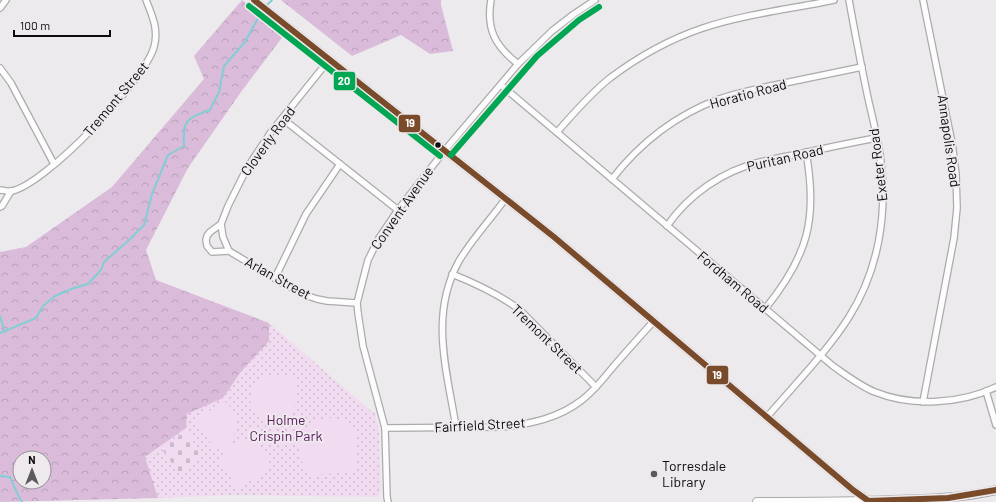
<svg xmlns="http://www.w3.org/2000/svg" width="996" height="502" font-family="Barlow,sans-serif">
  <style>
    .green { fill: url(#green-dots) }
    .forest { fill: url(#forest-crowns); fill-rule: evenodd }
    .cemetery { fill: url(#cemetery-stones) }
    .pitch { fill: #f1dbf0 }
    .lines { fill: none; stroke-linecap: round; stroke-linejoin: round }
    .stream { stroke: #82ced4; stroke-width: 2 }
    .minor-casing { stroke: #acaaac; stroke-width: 8 }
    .tertiary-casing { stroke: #acaaac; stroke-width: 9 }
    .secondary-casing { stroke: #acaaac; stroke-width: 10 }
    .minor { stroke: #fcfcfc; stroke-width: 5.5 }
    .tertiary { stroke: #fcfcfc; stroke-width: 7 }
    .secondary { stroke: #fcfcfc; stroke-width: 8 }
    .bus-1-casing { stroke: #ede9ed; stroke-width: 9 }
    .bus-2-casing { stroke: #ede9ed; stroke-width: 9 }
    .bus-1 { stroke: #7a4b2a; stroke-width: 6 }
    .bus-2 { stroke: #00a651; stroke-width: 6 }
    .bus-dot { fill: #0d0c0d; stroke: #ede9ed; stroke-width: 1.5 }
    .poi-dot { fill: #5b5a5b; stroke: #ede9ed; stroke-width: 1.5 }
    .labels { text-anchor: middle; stroke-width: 4; stroke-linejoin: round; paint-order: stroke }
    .street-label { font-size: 14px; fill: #0d0c0d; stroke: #ede9ed }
    .park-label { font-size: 14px; fill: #5b195d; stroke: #ede9ed }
    .poi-label { font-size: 14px; fill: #0d0c0d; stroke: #ede9ed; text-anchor: start }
    .line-badge { stroke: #ede9ed; stroke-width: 1.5 }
    .badge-label { font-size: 11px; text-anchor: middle; font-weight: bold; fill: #fff }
  </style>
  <defs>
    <pattern id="green-dots" width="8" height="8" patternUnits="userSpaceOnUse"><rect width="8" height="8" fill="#f1dbf0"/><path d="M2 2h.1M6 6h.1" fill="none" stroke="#cdbbcd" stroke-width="1.8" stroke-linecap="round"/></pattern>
    <pattern id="forest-crowns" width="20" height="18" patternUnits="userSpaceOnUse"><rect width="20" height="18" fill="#dabbda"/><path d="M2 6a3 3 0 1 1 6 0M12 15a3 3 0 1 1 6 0" fill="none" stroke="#baa0ba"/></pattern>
    <pattern id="cemetery-stones" width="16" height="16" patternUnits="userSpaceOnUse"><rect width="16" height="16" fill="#f1dbf0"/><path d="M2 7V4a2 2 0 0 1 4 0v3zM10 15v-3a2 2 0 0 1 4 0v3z" fill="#cdbbcd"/></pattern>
  </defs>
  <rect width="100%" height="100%" fill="#eceaec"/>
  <path class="green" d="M269 323 372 412H375L379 432 381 492 379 493 378 497 233 495 158 498 145 458 186 428V414L223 398 240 373 269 341Z"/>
  <g class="forest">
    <path d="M242 0 284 35 241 92 188 168 146 250 156 280 269 323V341L240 373 223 398 187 414 186 428 145 457 158 498 0 502V252L26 247 112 187 204 79 194 56ZM20 458H44V482H20Z"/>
    <path d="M281 0H441V5L453 51 430 54 401 35 352 56Z"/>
  </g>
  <path class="cemetery" d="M186 431 203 456 179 473 161 448Z"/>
  <g class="pitch">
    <path d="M264 376H295C295 385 297 396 295 404 295 407 292 410 291 412 271 437 228 404 264 376Z"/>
    <path d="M226 402C244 418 238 444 215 450L195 418Z"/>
    <path d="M335 418 349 424 356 431 357 472 312 475C287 453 301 416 335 418Z"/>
    <path d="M239 441C258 439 271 453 267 472L237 488 220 461C223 450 229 444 239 441Z"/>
  </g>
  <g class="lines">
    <g class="stream">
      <path d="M266 6 272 0"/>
      <path d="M0 316 5 332"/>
      <path d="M0 333 36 318 43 306 55 296 74 288 88 284 101 270 104 262 128 241 144 225 152 194 168 155 184 146C182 120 187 118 210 110L219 92 224 66 245 42 263 9"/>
      <path d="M0 476 10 477 18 495 22 502"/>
    </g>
    <defs>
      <g id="minor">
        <path d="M491 0C486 29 495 46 518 64"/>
        <path d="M923 0 952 143 956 174 957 208 954 238 923 402"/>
        <path d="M0 8 6 0"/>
        <path d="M0 68 11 83 54 164"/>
        <path d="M501 85 833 366C846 375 860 386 875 392 912 407 961 404 996 387"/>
        <path d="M283 119 398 210"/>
        <path d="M557 132C574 113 590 94 610 78 638 57 670 39 703 28 745 14 791 9 834 0"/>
        <path d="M612 179C640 143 676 115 719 99 737 93 756 89 775 85 804 79 833 73 862 67"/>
        <path d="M0 190C4 190 8 192 12 191 46 184 145 80 154 47 159 30 152 15 146 0"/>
        <path d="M0 207 2 206 11 191"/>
        <path d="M221 224 223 237 229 251 284 284 308 296 317 299 327 301 357 303"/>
        <path d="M667 226C689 194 723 171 760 162 773 159 786 156 799 154 825 148 850 143 876 138"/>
        <path d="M229 251 212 252 207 246 206 240 207 236 210 232 221 224 228 206 247 168 271 132 329 60"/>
        <path d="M452 274C477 284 500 295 520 310L596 387"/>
        <path d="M275 278 306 214 340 164"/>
        <path d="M765 309C808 256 818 219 806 152"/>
        <path d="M986 391 996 425"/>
        <path d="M767 417C794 385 827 352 849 317 880 268 888 210 880 154 877 135 872 116 868 98 861 65 855 33 849 0"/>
        <path d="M456 427C447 371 429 315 459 261 472 239 491 219 506 198"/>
        <path d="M385 428 502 427C531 424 559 418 582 400 594 391 604 378 613 367 627 351 640 336 654 321"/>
        <path d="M388 502 387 497 385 428 363 346 358 313 357 303 368 260 379 238 398 210 445 150 518 64 552 31 574 14 595 0"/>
      </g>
      <path id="tertiary" d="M254 0 554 237 853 490 869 501"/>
      <path id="secondary" d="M757 502C802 502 847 502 892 500 927 499 962 498 996 490"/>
    </defs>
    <use href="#minor" class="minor-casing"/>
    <use href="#tertiary" class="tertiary-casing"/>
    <use href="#secondary" class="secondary-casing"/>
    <use href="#minor" class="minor"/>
    <use href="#tertiary" class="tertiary"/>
    <use href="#secondary" class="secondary"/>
    <defs>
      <g id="bus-1">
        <path d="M254 0 554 237 853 490 870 502"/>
        <path d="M869 501 948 498 996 490"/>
      </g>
      <g id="bus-2">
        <path d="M249 6 440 156"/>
        <path d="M451 155 537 56 579 20 599 7"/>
      </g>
    </defs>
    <use href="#bus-1" class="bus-1-casing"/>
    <use href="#bus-2" class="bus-2-casing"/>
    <use href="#bus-1" class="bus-1"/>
    <use href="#bus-2" class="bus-2"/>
  </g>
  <circle class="bus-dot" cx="438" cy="145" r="3.5"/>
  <circle class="poi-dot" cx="654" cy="474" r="4"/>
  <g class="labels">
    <g class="street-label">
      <text transform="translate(748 94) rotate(-15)" y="5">Horatio Road</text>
      <text transform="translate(116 99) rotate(-50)" y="5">Tremont Street</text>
      <text transform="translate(268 141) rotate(-54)" y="5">Cloverly Road</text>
      <text transform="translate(949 141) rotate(82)" y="5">Annapolis Road</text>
      <text transform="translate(785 158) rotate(-13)" y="5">Puritan Road</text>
      <text transform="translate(878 165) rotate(-97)" y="5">Exeter Road</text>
      <text transform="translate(402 208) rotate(-55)" y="5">Convent Avenue</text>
      <text transform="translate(278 278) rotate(29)" y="5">Arlan Street</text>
      <text transform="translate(733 282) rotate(40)" y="5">Fordham Road</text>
      <text transform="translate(547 339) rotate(44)" y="5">Tremont Street</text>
      <text transform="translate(480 425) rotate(-3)" y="5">Fairfield Street</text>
    </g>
    <g class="park-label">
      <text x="286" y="425">Holme<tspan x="286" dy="16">Crispin Park</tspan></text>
    </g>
    <g class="poi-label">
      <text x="662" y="471">Torresdale<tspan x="662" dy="16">Library</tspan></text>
    </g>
  </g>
  <g class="line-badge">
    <rect x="333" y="71" width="23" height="20" rx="4" fill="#00a651"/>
    <rect x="398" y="114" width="23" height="19" rx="4" fill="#7a4b2a"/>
    <rect x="706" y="365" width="23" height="20" rx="4" fill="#7a4b2a"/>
  </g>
  <g class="badge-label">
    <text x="344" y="85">20</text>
    <text x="410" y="127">19</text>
    <text x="717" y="379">19</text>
  </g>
  <g transform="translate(32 470)"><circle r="19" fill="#ede9ed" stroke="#939193"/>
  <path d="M0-3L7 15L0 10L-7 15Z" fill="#5b5a5b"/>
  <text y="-6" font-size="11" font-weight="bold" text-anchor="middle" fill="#0d0c0d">N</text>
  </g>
  <path d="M14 30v6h96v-6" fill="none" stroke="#0d0c0d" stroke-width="2"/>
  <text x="20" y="30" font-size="12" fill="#0d0c0d" stroke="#ede9ed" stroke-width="3" paint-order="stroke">100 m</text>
</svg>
